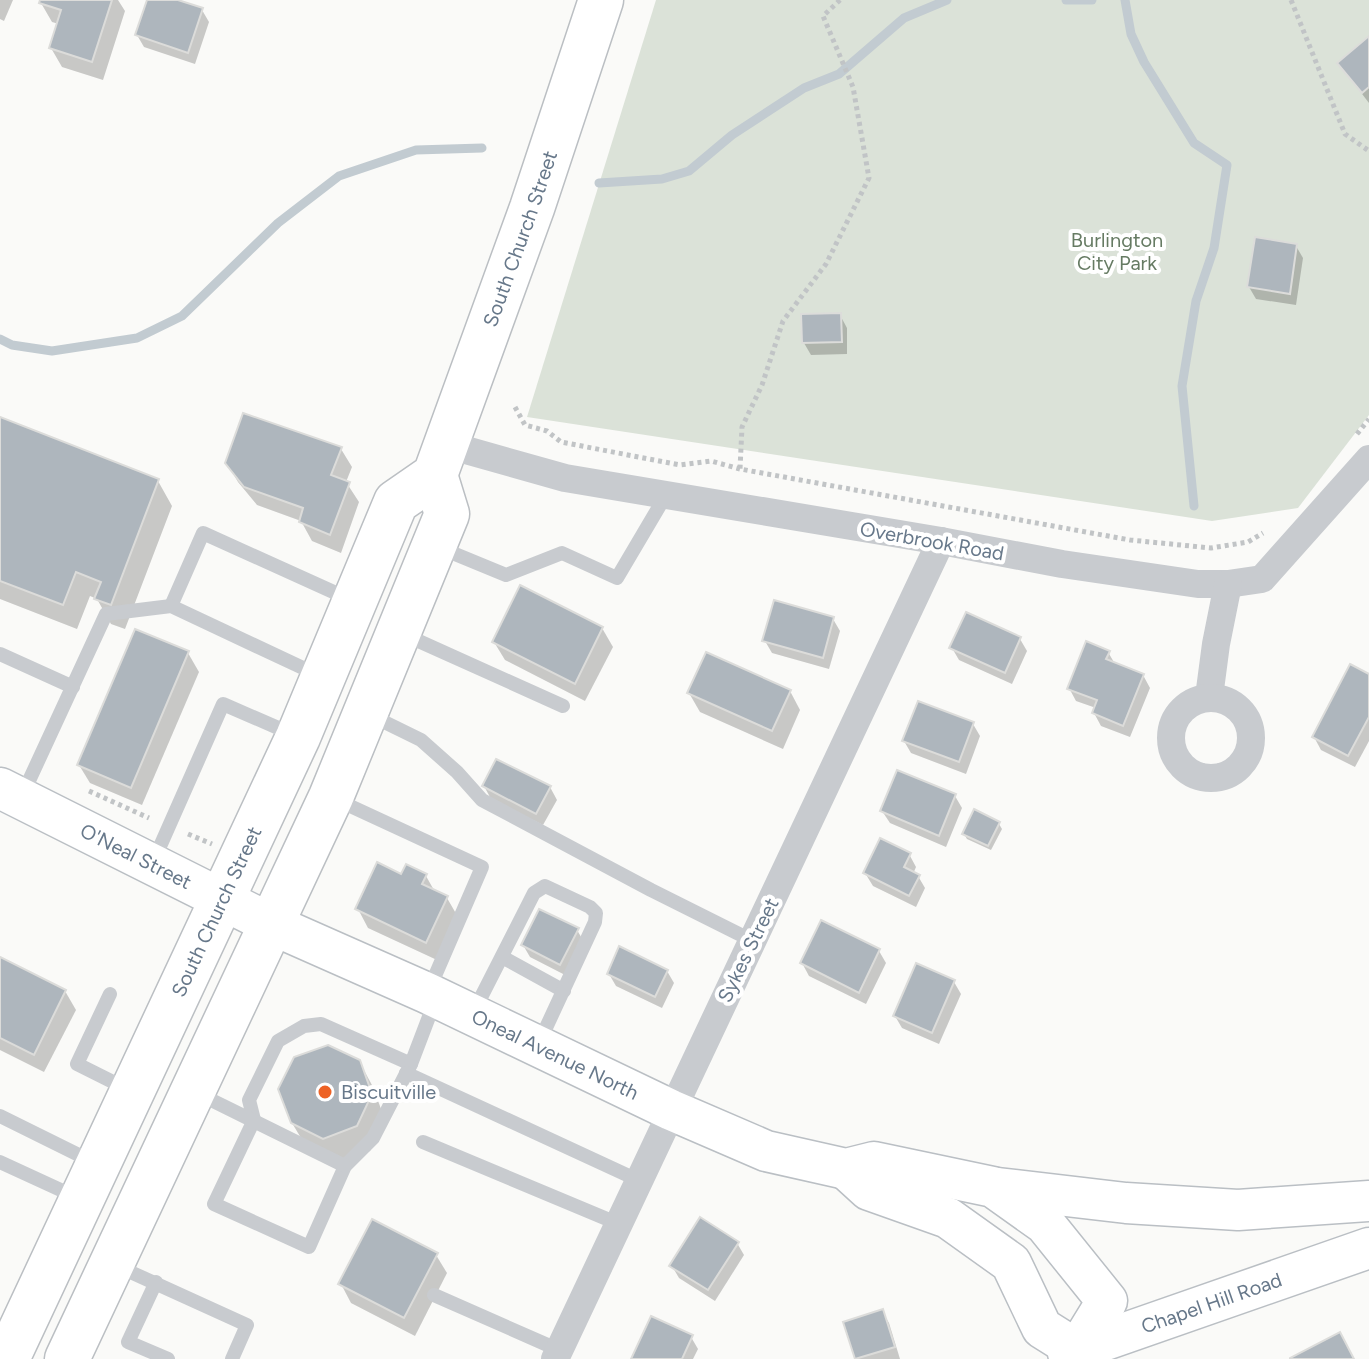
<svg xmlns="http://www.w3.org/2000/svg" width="1369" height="1359" viewBox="0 0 1369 1359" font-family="Figtree,sans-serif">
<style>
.green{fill:#dbe2d8}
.shadow{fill:#0003}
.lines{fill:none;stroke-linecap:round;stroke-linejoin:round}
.stream{stroke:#c2cbd1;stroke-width:9}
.building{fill:#aeb6bd;stroke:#dcdcda;stroke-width:2}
.secondary-casing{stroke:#babfc4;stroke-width:43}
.primary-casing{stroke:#bbbfc3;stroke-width:47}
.path{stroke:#c1c4c6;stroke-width:5;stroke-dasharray:4 4;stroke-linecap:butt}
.lane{stroke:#c8cbcf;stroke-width:14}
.street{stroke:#c8cbcf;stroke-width:28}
.secondary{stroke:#fff;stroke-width:40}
.primary{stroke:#fff;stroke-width:44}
.poi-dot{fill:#ed6225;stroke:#fff;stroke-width:3}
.labels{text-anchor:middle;stroke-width:8;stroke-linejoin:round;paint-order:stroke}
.street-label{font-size:20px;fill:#67788a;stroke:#fff}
.park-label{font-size:20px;fill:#667b63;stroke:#fff}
.poi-label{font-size:20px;fill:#67788a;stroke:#fff;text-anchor:start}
</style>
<rect width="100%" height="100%" fill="#fafaf8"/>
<!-- green -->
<path class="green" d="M656,0H1369V415L1298,508L1212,521L527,417Z"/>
<!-- shadow -->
<g class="shadow">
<path d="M0,0H13L4,21L0,19Z"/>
<path d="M42,0H118L125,11L103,80L62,67L51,48L59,24L52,22L41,3Z"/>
<path d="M149,0H172L202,10L209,22L195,64L144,47L137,35Z"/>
<path d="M1369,38V103L1339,64Z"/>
<path d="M1296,246L1303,258L1296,305L1256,299L1249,287Z"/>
<path d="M840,315L847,328V354L811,355L804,343Z"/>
<path d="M0,419L158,481L172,506L125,629L111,624L97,599L90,596L77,629L0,599Z"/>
<path d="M341,449L352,467L346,482L359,502L341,553L312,541L301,521L257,505L238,482L227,463Z"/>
<path d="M833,619L840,631L829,669L772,653L765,641Z"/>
<path d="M602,628L613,647L585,701L505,660L494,642Z"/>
<path d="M1020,639L1027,651L1012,684L959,660L952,648Z"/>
<path d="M1108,652L1115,664L1143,675L1150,688L1130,737L1101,726L1094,713L1096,708L1076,701L1069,688Z"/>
<path d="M188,653L199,672L142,805L90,783L79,765Z"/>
<path d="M1369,676V741L1355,767L1321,750L1314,737Z"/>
<path d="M790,691L800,710L783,749L700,712L689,693Z"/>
<path d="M973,724L980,736L966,774L911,753L904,741Z"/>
<path d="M484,786L550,787L557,800L543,825L491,799Z"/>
<path d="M955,796L962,808L946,847L890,823L882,811Z"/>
<path d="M999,824L1002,829L991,850L967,839L964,834Z"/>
<path d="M909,854L916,867L913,874L918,876L925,888L916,907L873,886L865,873Z"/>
<path d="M402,876H426L435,892L447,898L458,917L437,960L368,928L358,909Z"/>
<path d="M577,930L584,942L567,976L530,957L523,945Z"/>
<path d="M879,951L886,963L866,1004L809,976L802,963Z"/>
<path d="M0,959L65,991L76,1010L44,1072L0,1050Z"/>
<path d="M667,971L674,983L662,1008L616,986L609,974Z"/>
<path d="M954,982L961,994L939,1044L902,1028L895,1016Z"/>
<path d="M359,1061L373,1087L385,1120L370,1151L338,1163L307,1148L292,1123Z"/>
<path d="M737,1243L744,1255L715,1301L679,1278L672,1266Z"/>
<path d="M436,1255L447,1273L415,1336L351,1303L341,1284Z"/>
<path d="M882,1311L889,1323L900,1359H857L846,1323Z"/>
<path d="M691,1337L698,1349L693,1359H633Z"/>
</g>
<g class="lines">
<!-- stream -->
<g class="stream">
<path d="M1066,0H1092"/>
<path d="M1125,0L1131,34L1144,62L1194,143L1227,165L1214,248L1196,301L1182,386L1194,506"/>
<path d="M599,183L662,179L689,171L732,135L804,88L839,74L904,18L947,0"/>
<path d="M0,339L12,345L52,351L137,338L182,316L278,223L339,176L416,150L482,148"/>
</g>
</g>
<!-- building -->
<g class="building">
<path d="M40,0H112L92,62L49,48L61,10L39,3Z"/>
<path d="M147,0H178L203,8L188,53L135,35Z"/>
<path d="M1369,36V87L1362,93L1337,63Z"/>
<path d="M1255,237L1297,244L1290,294L1247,287Z"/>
<path d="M841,313L842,342L802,343L801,314Z"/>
<path d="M243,413L342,447L331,475L350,482L330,535L299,522L303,508L244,487L225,463Z"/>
<path d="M0,417L159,479L111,605L94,599L101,582L76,572L63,605L0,581Z"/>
<path d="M520,585L603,627L575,684L492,642Z"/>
<path d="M774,600L834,617L823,658L762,641Z"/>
<path d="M966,612L1021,637L1005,673L949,648Z"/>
<path d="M135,629L189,651L131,788L77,765Z"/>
<path d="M1086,641L1110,651L1106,659L1144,674L1123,726L1092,713L1097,700L1067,689Z"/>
<path d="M706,652L791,690L772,731L687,693Z"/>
<path d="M1350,664L1369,674V717L1348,756L1312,737Z"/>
<path d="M918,701L974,722L959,762L902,741Z"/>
<path d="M496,759L551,786L536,814L482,786Z"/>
<path d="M897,770L956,794L939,836L880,811Z"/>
<path d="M974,809L1000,822L988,846L962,834Z"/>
<path d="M880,838L911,853L904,867L920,875L909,896L863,873Z"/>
<path d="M377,862L401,874L406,864L427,874L422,884L448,896L426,943L355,909Z"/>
<path d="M539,909L579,928L560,965L521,945Z"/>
<path d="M821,920L880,949L859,993L800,963Z"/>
<path d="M619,946L668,970L655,997L607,974Z"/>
<path d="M0,957L66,990L34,1055L0,1038Z"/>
<path d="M916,963L955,980L932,1033L893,1016Z"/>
<path d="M328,1045L360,1060L372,1094L357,1126L323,1139L291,1123L278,1089L294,1057Z"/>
<path d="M700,1217L739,1242L708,1290L669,1266Z"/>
<path d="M372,1219L438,1253L404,1318L338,1284Z"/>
<path d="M883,1309L895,1347L855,1359L843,1322Z"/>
<path d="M651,1316L693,1335L682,1359H631Z"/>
<path d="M1340,1332L1354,1359H1290V1358Z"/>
</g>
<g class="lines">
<!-- secondary casing -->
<g class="secondary-casing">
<g id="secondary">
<path id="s1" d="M0,788L271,924L427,993L671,1110L766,1151L846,1169L874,1162L993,1187L1045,1224L1107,1301L1077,1350"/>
<path d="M846,1169L869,1190L948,1218L1011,1263L1042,1328L1077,1350"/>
<path d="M998,1188L1126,1203L1238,1210L1369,1201"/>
<path id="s2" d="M1068,1353L1369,1248"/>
</g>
</g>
<!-- primary casing -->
<g class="primary-casing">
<g id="primary">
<path id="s3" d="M7,1359L298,737L396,502L435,475L532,208L601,0"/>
<path d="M67,1359L331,797L447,514L435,475"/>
</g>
</g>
<!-- path -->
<g class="path">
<path d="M840,0L823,16L853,87L869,178L826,264L783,321L762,385L742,427L740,469L1130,540L1211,548L1248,542L1263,533"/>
<path d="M1291,0L1345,134L1369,151"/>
<path d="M515,407L525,425L547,431L561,442L680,465L711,461L740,469"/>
<path d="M1357,434L1369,419"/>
<path d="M89,791L149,818"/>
<path d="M188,834L212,844"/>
</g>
<!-- lane -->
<g class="lane">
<path d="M438,547L506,575L562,553L617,578L666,495"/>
<path d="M171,606L203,533L349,599"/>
<path d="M403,634L563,706"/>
<path d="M0,654L73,687"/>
<path d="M370,715L421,740L457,772L482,800L651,890L753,941"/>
<path d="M21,798L106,614L171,606L318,675"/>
<path d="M335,799L482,867L428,992"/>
<path d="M154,860L223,704L292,734"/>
<path d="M502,957L564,991"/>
<path d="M110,994L77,1064L129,1090"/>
<path d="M474,1011L534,893L545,886L590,907L596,913L595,922L538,1045"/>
<path d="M321,1024L411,1064L373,1138L345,1166L309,1247L214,1204L254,1120L249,1100L278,1041L304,1026Z"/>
<path d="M411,1064L435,1001"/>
<path d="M406,1073L640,1181"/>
<path d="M197,1093L345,1166"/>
<path d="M0,1116L95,1163"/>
<path d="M423,1142L619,1224"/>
<path d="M0,1162L76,1197"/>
<path d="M117,1266L247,1325L232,1359"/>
<path d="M156,1282L128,1342L168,1359"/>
<path d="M434,1295L559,1350"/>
</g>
<!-- street -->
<g class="street">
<path d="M448,445L565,478L941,541L1062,564L1198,584H1228L1262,579L1369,459"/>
<path d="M1209,697L1216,644L1228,584"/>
<circle cx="1211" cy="738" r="40"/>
<path d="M555,1359L941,541"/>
</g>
<!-- secondary -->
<use href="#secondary" class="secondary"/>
<!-- primary -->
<use href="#primary" class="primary"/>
</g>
<!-- markers -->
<circle class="poi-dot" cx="325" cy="1092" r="8"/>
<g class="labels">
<!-- street labels -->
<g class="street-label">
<text dy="7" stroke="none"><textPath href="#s3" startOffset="1240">South Church Street</textPath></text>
<text transform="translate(932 541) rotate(10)" y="7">Overbrook Road</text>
<text dy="7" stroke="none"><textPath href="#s1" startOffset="152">O'Neal Street</textPath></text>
<text dy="7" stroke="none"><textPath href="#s3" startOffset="494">South Church Street</textPath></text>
<text transform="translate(748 950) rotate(-64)" y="7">Sykes Street</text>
<text dy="7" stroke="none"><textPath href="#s1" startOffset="616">Oneal Avenue North</textPath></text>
<text dy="7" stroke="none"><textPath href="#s2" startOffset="152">Chapel Hill Road</textPath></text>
</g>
<!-- park labels -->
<g class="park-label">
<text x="1117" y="247">Burlington<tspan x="1117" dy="23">City Park</tspan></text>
</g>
<!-- poi labels -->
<g class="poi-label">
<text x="341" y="1099">Biscuitville</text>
</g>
</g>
</svg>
